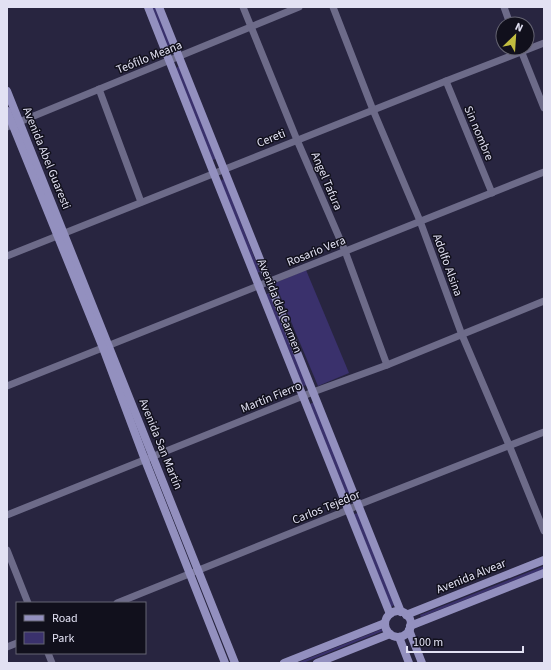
<svg xmlns="http://www.w3.org/2000/svg" width="551" height="670" viewBox="0 0 551 670" font-family="'Source Sans 3',sans-serif">
<style>
.green{fill:#3a316c}
.lines{fill:none;stroke-linecap:round;stroke-linejoin:round}
.minor{stroke:#6d6b89;stroke-width:7}
.secondary{stroke:#9390bf;stroke-width:8}
.labels{text-anchor:middle;stroke-width:3;stroke-linejoin:round;paint-order:stroke}
.street-label{font-size:12px;fill:#e2e1f3;stroke:#11101c}
</style>
<rect width="100%" height="100%" fill="#282540"/>
<!-- green -->
<g class="green">
<path d="M151,7H156L172,49L168,51Z"/>
<path d="M180,66L216,159L212,160L176,68Z"/>
<path d="M224,179L260,272L256,273L220,181Z"/>
<path d="M306,270L349,373L318,386L275,283Z"/>
<path d="M270,293L307,385L303,386L266,294Z"/>
<path d="M314,402L351,495L347,496L310,404Z"/>
<path d="M358,513L394,605L391,607L354,514Z"/>
<path d="M544,566V569L421,617L420,615Z"/>
<path d="M382,629L383,631L303,663H297Z"/>
</g>
<g class="lines">
<!-- minor -->
<g class="minor">
<path d="M243,7L297,140L345,251L387,365"/>
<path d="M333,7L373,110L420,221L462,335L509,445L544,531"/>
<path d="M504,7L510,24"/>
<path d="M520,48L544,108"/>
<path d="M446,81L492,193"/>
<path d="M99,89L141,202"/>
<path d="M7,127L299,7"/>
<path d="M7,256L446,81L544,43"/>
<path d="M7,386L544,172"/>
<path d="M7,515L313,392L387,365L544,301"/>
<path d="M7,550L28,603"/>
<path d="M117,603L348,510L358,505L544,432"/>
<path d="M7,647L17,643"/>
<path d="M48,653L52,663"/>
</g>
<!-- secondary -->
<g class="secondary">
<path d="M148,7L214,174L390,614"/>
<path d="M159,7L401,612"/>
<path d="M7,91L235,663"/>
<path d="M7,111L103,348L145,460L225,663"/>
<circle cx="398" cy="624" r="13"/>
<path d="M406,615L544,560"/>
<path d="M410,626L544,573"/>
<path d="M409,630L422,663"/>
<path d="M399,637L409,663"/>
<path d="M284,663L385,623"/>
<path d="M317,663L390,634"/>
</g>
</g>
<g class="labels">
<!-- street labels -->
<g class="street-label">
<text transform="translate(149 57) rotate(-22)" y="4">Teófilo Meana</text>
<text transform="translate(479 133) rotate(67)" y="4">Sin nombre</text>
<text transform="translate(271 138) rotate(-22)" y="4">Cereti</text>
<text transform="translate(47 158) rotate(68)" y="4">Avenida Abel Guaresti</text>
<text transform="translate(327 181) rotate(67)" y="4">Angel Tafura</text>
<text transform="translate(316 251) rotate(-22)" y="4">Rosario Vera</text>
<text transform="translate(448 265) rotate(70)" y="4">Adolfo Alsina</text>
<text transform="translate(280 306) rotate(68)" y="4">Avenida del Carmen</text>
<text transform="translate(271 397) rotate(-22)" y="4">Martín Fierro</text>
<text transform="translate(161 444) rotate(68)" y="4">Avenida San Martín</text>
<text transform="translate(326 507) rotate(-22)" y="4">Carlos Tejedor</text>
<text transform="translate(471 576) rotate(-22)" y="4">Avenida Alvear</text>
</g>
</g>
<!-- border -->
<rect width="551" height="670" fill="none" stroke="#e2e1f3" stroke-width="16"/>
<!-- legend -->
<rect x="16" y="602" width="130" height="52" fill="#11101c" stroke="#656472"/>
<rect x="24" y="615" width="20" height="6" fill="#9390bf" stroke="#656472"/>
<text x="52" y="622" font-size="12" fill="#e2e1f3">Road</text>
<rect x="24" y="632" width="20" height="12" fill="#3a316c" stroke="#656472"/>
<text x="52" y="642" font-size="12" fill="#e2e1f3">Park</text>
<!-- north arrow -->
<g transform="translate(515 36) rotate(25)"><circle r="19" fill="#11101c" stroke="#656472"/>
<path d="M0-3L7 15L0 10L-7 15Z" fill="#c2bd3f"/>
<text y="-6" font-size="11" font-weight="bold" text-anchor="middle" fill="#e2e1f3">N</text>
</g>
<!-- scale -->
<path d="M407 646v6h116v-6" fill="none" stroke="#e2e1f3" stroke-width="2"/>
<text x="413" y="646" font-size="12" fill="#e2e1f3" stroke="#11101c" stroke-width="3" paint-order="stroke">100 m</text>
</svg>
